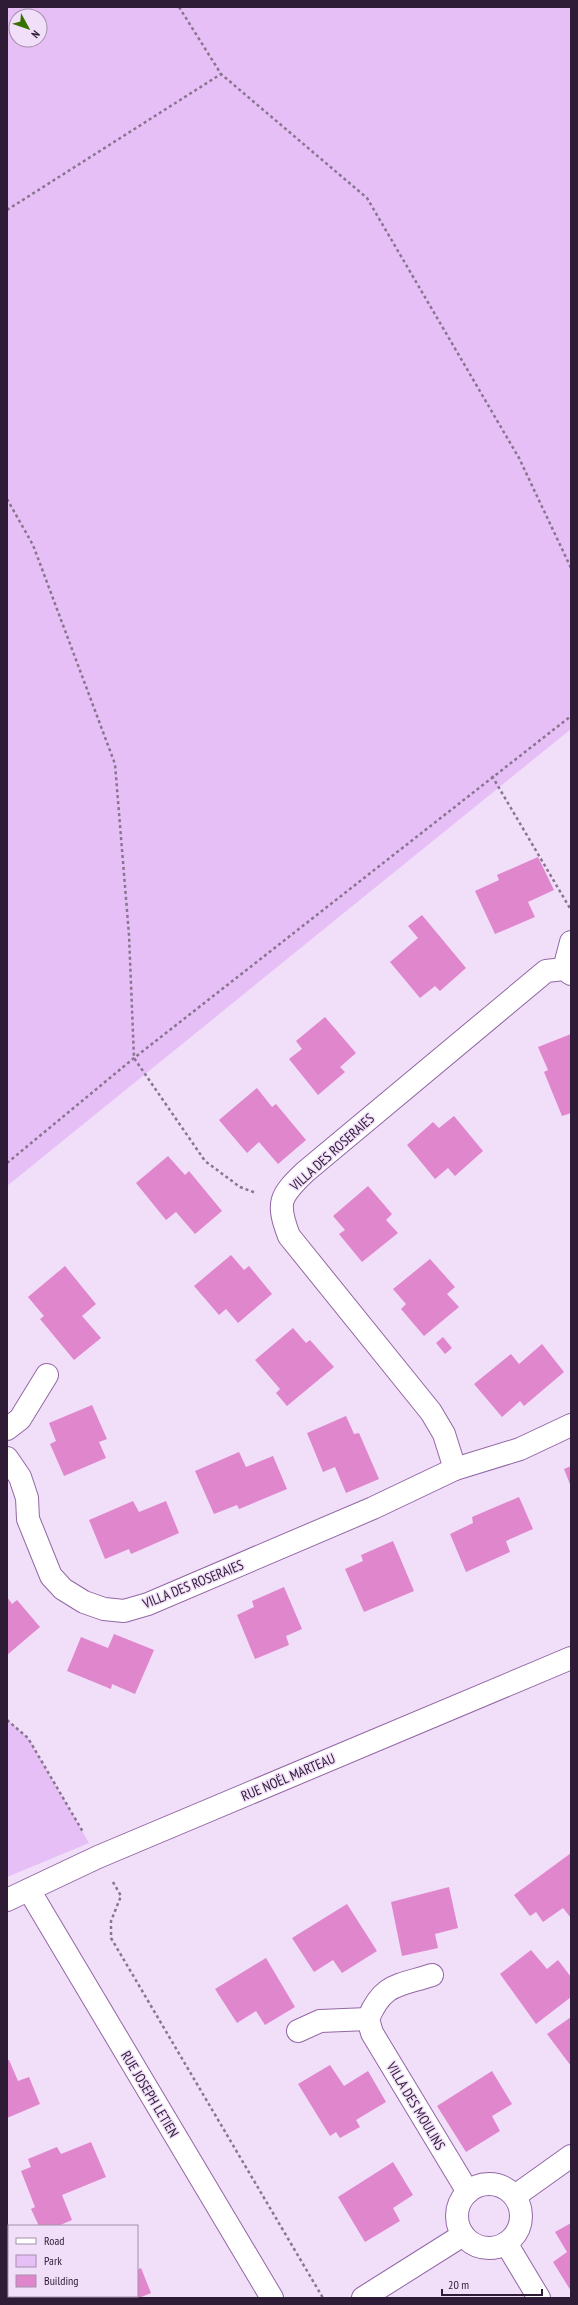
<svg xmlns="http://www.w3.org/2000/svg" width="578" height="2305" viewBox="0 0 578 2305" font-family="'PT Sans Narrow',sans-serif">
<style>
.green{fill:#e6bff7;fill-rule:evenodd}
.building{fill:#e086cc}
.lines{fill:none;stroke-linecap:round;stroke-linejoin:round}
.street-casing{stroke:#9367a5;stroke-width:24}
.secondary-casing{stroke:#9367a5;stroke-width:24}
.path{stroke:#88758f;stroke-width:2.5;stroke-dasharray:3 3;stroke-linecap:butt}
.street{stroke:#fff;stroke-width:22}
.secondary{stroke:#fff;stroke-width:22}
.labels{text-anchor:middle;stroke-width:3;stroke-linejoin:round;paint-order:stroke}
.street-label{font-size:14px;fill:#2e1b35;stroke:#f1def9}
</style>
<rect width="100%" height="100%" fill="#f1def9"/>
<!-- green -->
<g class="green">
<path d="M7,7H571V729L7,1186ZM16,16H40V40H16Z"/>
<path d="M7,1720L28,1738L89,1843L7,1877Z"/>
</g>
<!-- building -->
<g class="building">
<path d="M538,857L554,890L528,902L535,917L495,934L475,891L499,880L497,875Z"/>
<path d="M422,915L466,968L440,991L435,986L420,998L390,962L418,938L408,926Z"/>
<path d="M325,1017L356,1053L340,1067L345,1072L318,1095L289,1059L302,1049L296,1041Z"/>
<path d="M571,1034V1113L562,1116L544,1072L548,1070L538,1047Z"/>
<path d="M257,1088L272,1107L276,1104L306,1140L278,1164L259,1142L247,1153L219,1120Z"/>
<path d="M454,1116L483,1151L455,1176L448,1168L435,1179L407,1145L433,1122L439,1128Z"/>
<path d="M168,1156L185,1175L189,1171L222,1211L195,1234L176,1212L166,1220L136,1183Z"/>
<path d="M368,1186L392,1214L386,1220L398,1233L362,1262L339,1234L345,1230L333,1216Z"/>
<path d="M231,1255L244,1270L249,1266L272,1294L238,1323L226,1309L219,1315L194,1286Z"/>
<path d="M430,1259L455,1287L447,1294L459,1307L424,1336L401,1309L406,1304L393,1289Z"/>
<path d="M65,1266L96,1304L82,1316L101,1338L74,1360L40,1319L44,1316L28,1297Z"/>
<path d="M293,1328L306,1343L310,1340L334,1367L287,1406L276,1393L280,1389L255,1360Z"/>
<path d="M443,1337L452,1348L445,1354L436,1343Z"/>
<path d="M542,1344L564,1372L524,1406L520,1401L502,1417L474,1384L511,1354L519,1364Z"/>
<path d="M92,1405L107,1439L99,1442L106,1458L64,1476L50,1444L56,1441L49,1423Z"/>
<path d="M346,1416L354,1434L359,1433L379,1479L346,1493L335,1467L323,1472L307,1433Z"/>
<path d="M239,1452L246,1467L273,1456L287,1489L239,1509L237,1505L214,1514L195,1471Z"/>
<path d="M571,1466V1487L564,1469Z"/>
<path d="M519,1497L533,1529L506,1541L510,1552L466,1572L450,1534L473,1523L472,1517Z"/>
<path d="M133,1501L139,1512L166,1501L179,1533L131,1554L129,1549L105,1559L89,1520Z"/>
<path d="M393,1541L414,1591L364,1612L345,1569L363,1561L361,1555Z"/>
<path d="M284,1587L302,1629L286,1636L289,1645L255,1659L237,1615L254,1607L252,1601Z"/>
<path d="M7,1597L12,1604L17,1600L40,1627L7,1655Z"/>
<path d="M114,1634L154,1650L135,1694L112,1684L111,1689L67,1671L81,1637L108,1648Z"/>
<path d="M571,1853V1918L563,1908L543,1922L536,1912L530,1916L514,1895Z"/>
<path d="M449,1887L458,1928L435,1934L438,1948L402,1956L391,1902Z"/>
<path d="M347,1904L377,1951L342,1973L333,1960L314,1972L292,1938Z"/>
<path d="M531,1950L547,1969L558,1960L571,1977V1997L536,2024L500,1974Z"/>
<path d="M266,1958L295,2007L265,2025L256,2011L237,2023L215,1989Z"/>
<path d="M571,2017V2066L547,2034Z"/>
<path d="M7,2060H9L18,2081L29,2077L40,2104L7,2118Z"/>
<path d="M330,2065L344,2086L368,2071L386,2102L356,2120L360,2127L340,2138L336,2132L330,2136L298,2084Z"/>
<path d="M492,2071L512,2104L492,2116L500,2131L466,2152L437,2106Z"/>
<path d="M91,2142L106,2177L62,2195L72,2220L58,2226H39L31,2209L35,2207L21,2171L31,2167L28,2159L57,2147L61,2154Z"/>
<path d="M393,2162L413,2195L393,2208L400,2221L365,2242L338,2197Z"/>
<path d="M571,2223V2291L553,2262L567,2252L555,2232Z"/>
<path d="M141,2268L151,2293L139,2298H69L68,2296H137V2270Z"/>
</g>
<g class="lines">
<!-- street casing -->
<g class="street-casing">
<g id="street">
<path d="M564,969L571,942"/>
<path d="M7,1429L20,1419L47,1375"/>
<path d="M7,1458L20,1477L27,1498L28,1519L51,1576L63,1589L84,1602L104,1609L124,1611L148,1604L373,1508L455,1469L520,1449L571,1425"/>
<path d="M455,1469L444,1434L431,1412L289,1236C276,1202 280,1196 305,1172L546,971L564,969L571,974"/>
<path d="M432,1975C398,1986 383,1983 368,2019L372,2033L468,2192"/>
<path d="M298,2031L320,2021L368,2019"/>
<circle cx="489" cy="2216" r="32"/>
<path d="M515,2196L571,2156"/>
<path d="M7,2242L9,2246"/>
<path d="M506,2243L539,2298"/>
<path d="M31,2296L32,2298"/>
<path d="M363,2298L463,2235"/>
</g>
</g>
<!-- secondary casing -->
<g class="secondary-casing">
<g id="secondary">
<path d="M29,1890L272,2298"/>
<path d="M7,1900L98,1857L571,1658"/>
</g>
</g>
<!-- path -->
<g class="path">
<path d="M179,7L221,74L367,198L519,458L571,568"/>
<path d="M7,210L221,74"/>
<path d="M7,499L33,545L115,764L129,935L134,1058L205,1161L240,1187L256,1193"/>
<path d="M492,776L571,910"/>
<path d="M7,1163L134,1058L571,716"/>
<path d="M7,1720L28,1738L83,1832"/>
<path d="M113,1882L121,1896L111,1921V1938L323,2298"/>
</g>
<!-- street -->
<use href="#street" class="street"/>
<!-- secondary -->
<use href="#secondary" class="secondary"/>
</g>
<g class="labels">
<!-- street labels -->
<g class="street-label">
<text transform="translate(332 1152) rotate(-42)" y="5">VILLA DES ROSERAIES</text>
<text transform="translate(193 1584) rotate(-22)" y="5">VILLA DES ROSERAIES</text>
<text transform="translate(288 1777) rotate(-23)" y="5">RUE NOËL MARTEAU</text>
<text transform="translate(150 2094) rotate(59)" y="5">RUE JOSEPH LETIEN</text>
<text transform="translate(416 2106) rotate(59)" y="5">VILLA DES MOULINS</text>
</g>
</g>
<!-- border -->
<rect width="578" height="2305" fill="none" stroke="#2e1b35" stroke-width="16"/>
<!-- legend -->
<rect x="8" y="2225" width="130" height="72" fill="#f1def9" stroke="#a390ab"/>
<rect x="16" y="2238" width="20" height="6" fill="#ffffff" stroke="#a390ab"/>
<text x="44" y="2245" font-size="12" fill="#2e1b35">Road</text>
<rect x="16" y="2255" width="20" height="12" fill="#e6bff7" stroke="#a390ab"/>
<text x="44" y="2265" font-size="12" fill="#2e1b35">Park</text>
<rect x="16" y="2275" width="20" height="12" fill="#e086cc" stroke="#a390ab"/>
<text x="44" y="2285" font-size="12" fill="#2e1b35">Building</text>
<!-- north arrow -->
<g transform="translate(28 28) rotate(130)"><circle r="19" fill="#f1def9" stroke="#a390ab"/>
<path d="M0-3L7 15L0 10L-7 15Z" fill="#357000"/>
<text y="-6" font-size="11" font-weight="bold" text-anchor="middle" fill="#2e1b35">N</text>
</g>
<!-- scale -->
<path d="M442 2289v6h100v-6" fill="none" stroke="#2e1b35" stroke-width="2"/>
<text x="448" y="2289" font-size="12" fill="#2e1b35" stroke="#f1def9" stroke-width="3" paint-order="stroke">20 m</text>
</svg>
